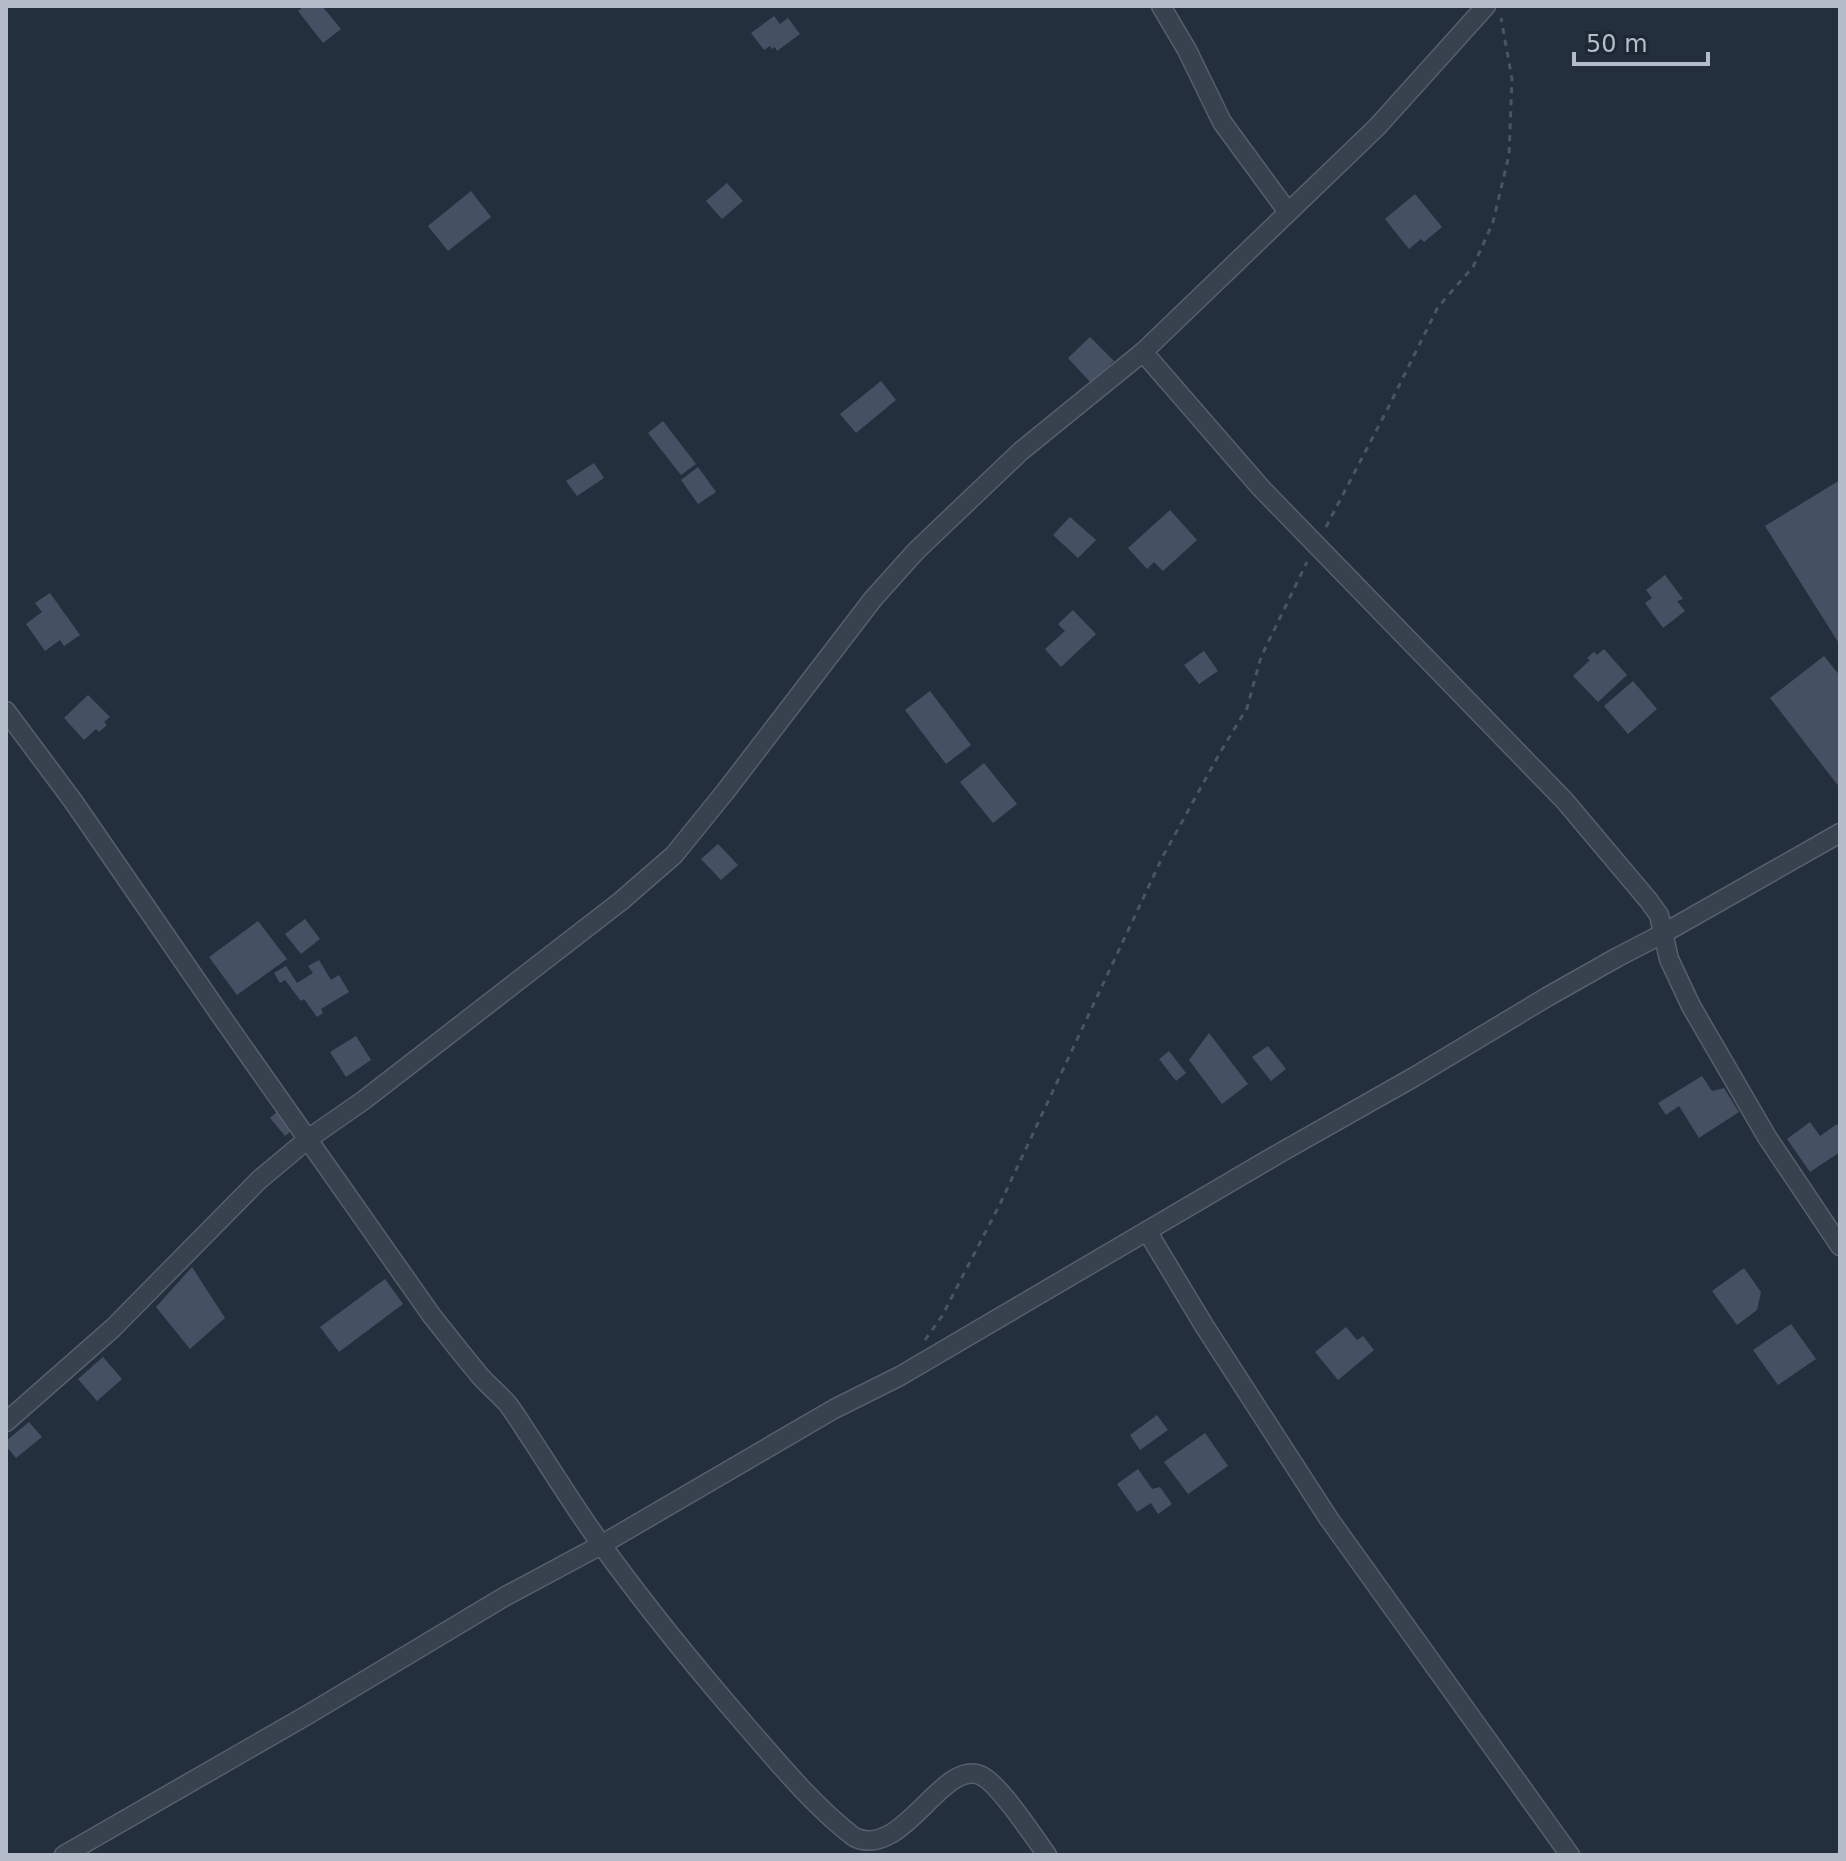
<svg xmlns="http://www.w3.org/2000/svg" width="1846" height="1861" viewBox="0 0 1846 1861" font-family="'DejaVu Sans',sans-serif">
<style>
.building{fill:#455162}
.lines{fill:none;stroke-linecap:round;stroke-linejoin:round}
.street-casing{stroke:#565f6c;stroke-width:21}
.path{stroke:#44595c;stroke-width:3;stroke-dasharray:6 6;stroke-linecap:butt}
.street{stroke:#38414e;stroke-width:18}
</style>
<rect width="100%" height="100%" fill="#242f3e"/>
<!-- building -->
<g class="building">
<path d="M304,6H322L341,29L323,43L298,11Z"/>
<path d="M774,16L780,24L788,18L800,34L777,51L775,47L772,49L770,46L764,50L751,33Z"/>
<path d="M727,183L743,201L722,219L706,201Z"/>
<path d="M471,191L491,217L448,251L428,226Z"/>
<path d="M1415,194L1442,227L1424,242L1421,239L1409,249L1385,219Z"/>
<path d="M1090,337L1114,361L1091,383L1068,358Z"/>
<path d="M881,381L896,400L856,433L840,414Z"/>
<path d="M663,421L696,464L681,475L648,433Z"/>
<path d="M594,463L604,478L577,496L566,481Z"/>
<path d="M698,467L716,492L698,504L681,480Z"/>
<path d="M1840,480V645L1765,526Z"/>
<path d="M1170,510L1197,540L1163,571L1154,562L1147,569L1128,548Z"/>
<path d="M1070,517L1096,540L1078,558L1053,535Z"/>
<path d="M1665,575L1683,599L1677,601L1685,611L1663,628L1645,603L1652,598L1646,590Z"/>
<path d="M50,593L80,635L64,646L60,640L45,651L26,624L42,612L35,603Z"/>
<path d="M1073,610L1096,634L1061,667L1045,649L1065,631L1058,624Z"/>
<path d="M1604,649L1627,675L1598,702L1573,676L1590,660L1587,658L1594,652L1597,655Z"/>
<path d="M1204,651L1218,671L1199,684L1184,665Z"/>
<path d="M1824,656L1840,676V788L1770,698Z"/>
<path d="M1633,681L1657,709L1628,734L1604,706Z"/>
<path d="M930,691L971,745L946,764L905,710Z"/>
<path d="M88,695L110,717L104,722L107,725L99,732L96,729L84,740L64,718Z"/>
<path d="M984,763L1017,804L993,823L960,782Z"/>
<path d="M718,844L738,865L721,880L701,859Z"/>
<path d="M305,919L320,939L301,954L285,934Z"/>
<path d="M258,921L287,959L237,995L209,957Z"/>
<path d="M319,960L331,980L339,975L349,992L321,1009L323,1013L317,1017L304,999L301,1001L285,980L280,983L274,973L286,966L297,983L313,973L308,966Z"/>
<path d="M1209,1033L1248,1084L1222,1104L1189,1060Z"/>
<path d="M356,1036L371,1060L346,1077L330,1052Z"/>
<path d="M1268,1046L1286,1069L1271,1081L1252,1057Z"/>
<path d="M1169,1051L1186,1073L1176,1081L1159,1059Z"/>
<path d="M1702,1076L1712,1091L1724,1088L1739,1112L1699,1138L1679,1106L1666,1115L1658,1103Z"/>
<path d="M279,1110L295,1128L285,1136L270,1118Z"/>
<path d="M1810,1122L1820,1136L1837,1124L1840,1129V1152L1810,1172L1787,1139Z"/>
<path d="M192,1267L225,1318L190,1349L156,1307Z"/>
<path d="M1744,1268L1761,1292L1757,1310L1737,1325L1712,1291Z"/>
<path d="M385,1279L403,1304L339,1352L320,1327Z"/>
<path d="M1791,1324L1816,1359L1778,1385L1753,1350Z"/>
<path d="M1346,1327L1357,1340L1363,1336L1374,1350L1338,1380L1315,1352Z"/>
<path d="M103,1357L122,1379L97,1401L78,1379Z"/>
<path d="M1157,1415L1168,1430L1140,1450L1130,1435Z"/>
<path d="M29,1422L42,1437L16,1458L6,1446V1441Z"/>
<path d="M1205,1433L1228,1466L1188,1494L1164,1462Z"/>
<path d="M1138,1469L1152,1489L1160,1487L1172,1504L1158,1514L1151,1503L1137,1512L1117,1484Z"/>
</g>
<g class="lines">
<!-- street casing -->
<g class="street-casing">
<g id="street">
<path d="M1161,6L1187,50L1222,122L1288,212"/>
<path d="M1143,352L1261,488L1564,800L1649,901L1659,915L1669,959L1691,1006L1767,1137L1840,1246"/>
<path d="M6,711L73,801L219,1013L432,1316C448,1336 464,1357 481,1377C489,1386 499,1394 507,1403C517,1416 525,1430 534,1443C556,1477 577,1511 601,1544C647,1608 697,1669 748,1728C781,1766 814,1806 854,1837C903,1861 943,1756 982,1776C1000,1785 1034,1837 1047,1855"/>
<path d="M1147,1231L1205,1327L1329,1519L1570,1855"/>
<path d="M6,1422L113,1328L259,1180L308,1139L364,1100L621,901L674,855L725,792L873,599L916,551L1021,451L1143,352L1377,127L1486,6"/>
<path d="M64,1855L309,1714L504,1597L601,1545L834,1409L900,1376L1278,1154L1414,1077L1547,997L1616,958L1664,933L1840,833"/>
</g>
</g>
<!-- path -->
<g class="path">
<path d="M1326,527L1387,410L1438,307L1473,267L1493,222L1509,155L1512,79L1501,18"/>
<path d="M925,1340L942,1316L1000,1204L1162,858L1221,751L1247,708L1261,657L1307,562"/>
</g>
<!-- street -->
<use href="#street" class="street"/>
</g>
<!-- border -->
<rect width="1846" height="1861" fill="none" stroke="#b4bcc9" stroke-width="16"/>
<!-- scale -->
<path d="M1574 52v12h134v-12" fill="none" stroke="#b4bcc9" stroke-width="4"/>
<text x="1586" y="52" font-size="24" fill="#b4bcc9" stroke="#1d2633" stroke-width="6" paint-order="stroke">50 m</text>
</svg>
